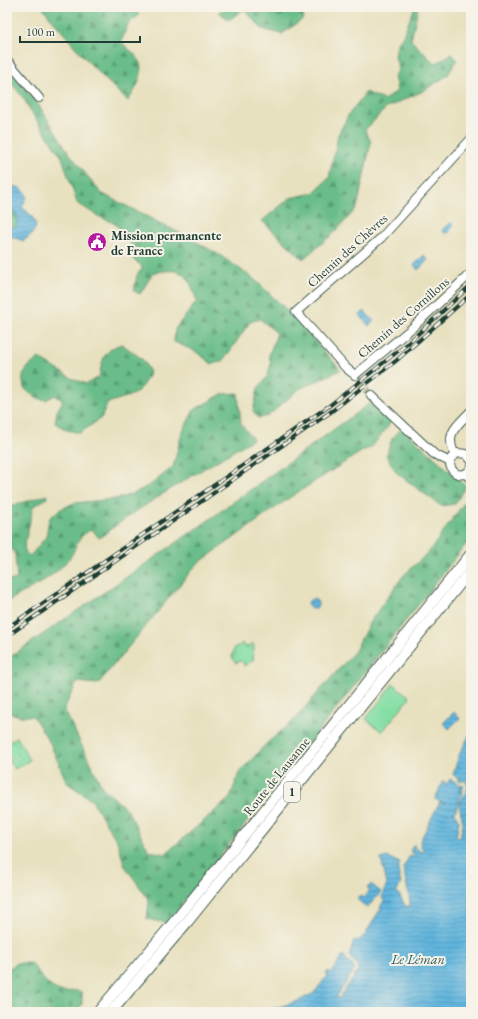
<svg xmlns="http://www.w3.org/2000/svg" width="478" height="1019" viewBox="0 0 478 1019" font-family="'EB Garamond',serif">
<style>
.grass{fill:url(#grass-dots);stroke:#518e6c}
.forest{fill:url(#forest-firs);stroke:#447d5f}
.park{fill:url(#park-tufts);stroke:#518e6c}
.pitch{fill:#83dea4;stroke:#518e6c}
.water{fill:url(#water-rules);stroke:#407a89}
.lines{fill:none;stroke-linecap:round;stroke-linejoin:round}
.minor-tunnel{stroke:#c0c0a4;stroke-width:8;stroke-dasharray:8 4;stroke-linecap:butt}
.minor-casing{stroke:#3d5649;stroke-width:10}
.major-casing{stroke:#3d5649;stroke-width:12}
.minor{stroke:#fff;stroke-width:8}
.major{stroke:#fff;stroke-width:10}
.rail-casing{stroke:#1f3d34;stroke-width:4}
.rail{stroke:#f7f3e8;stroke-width:2.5;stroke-dasharray:8;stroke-linecap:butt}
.labels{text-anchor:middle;stroke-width:4;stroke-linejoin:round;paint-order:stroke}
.shield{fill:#f7f3e8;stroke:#60746a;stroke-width:1}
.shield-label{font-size:12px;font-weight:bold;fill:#1f3d34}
.poi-label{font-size:13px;font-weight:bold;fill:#1f3d34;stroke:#f7f3e8;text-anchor:start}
.street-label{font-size:13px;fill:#1f3d34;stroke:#f7f3e8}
.water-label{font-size:14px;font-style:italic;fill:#305b5e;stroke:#f7f3e8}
</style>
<defs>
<pattern id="grass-dots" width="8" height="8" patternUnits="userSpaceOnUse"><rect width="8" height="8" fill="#83dea4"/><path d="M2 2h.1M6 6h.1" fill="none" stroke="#71bf8e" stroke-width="1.8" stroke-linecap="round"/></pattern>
<pattern id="forest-firs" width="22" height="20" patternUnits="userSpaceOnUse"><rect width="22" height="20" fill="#6abd8a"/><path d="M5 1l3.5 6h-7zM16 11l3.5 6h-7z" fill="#579b72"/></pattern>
<pattern id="park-tufts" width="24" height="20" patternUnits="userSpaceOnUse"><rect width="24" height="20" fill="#83dea4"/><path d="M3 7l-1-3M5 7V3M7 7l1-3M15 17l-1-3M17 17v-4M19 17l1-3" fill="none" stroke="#71bf8e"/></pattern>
<pattern id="water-rules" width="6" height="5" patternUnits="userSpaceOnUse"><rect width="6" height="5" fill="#62b6de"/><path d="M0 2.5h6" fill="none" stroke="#5095b5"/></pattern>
</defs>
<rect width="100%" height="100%" fill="#f7f3e8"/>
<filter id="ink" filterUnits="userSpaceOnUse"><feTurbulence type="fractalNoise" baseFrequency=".025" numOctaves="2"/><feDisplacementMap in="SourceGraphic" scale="8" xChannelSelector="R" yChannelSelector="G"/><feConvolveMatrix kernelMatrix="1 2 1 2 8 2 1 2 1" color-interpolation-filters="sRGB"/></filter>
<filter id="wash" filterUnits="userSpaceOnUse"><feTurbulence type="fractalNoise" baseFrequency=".012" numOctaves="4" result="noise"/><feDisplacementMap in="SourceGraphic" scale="16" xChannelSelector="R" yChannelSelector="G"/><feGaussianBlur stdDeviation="0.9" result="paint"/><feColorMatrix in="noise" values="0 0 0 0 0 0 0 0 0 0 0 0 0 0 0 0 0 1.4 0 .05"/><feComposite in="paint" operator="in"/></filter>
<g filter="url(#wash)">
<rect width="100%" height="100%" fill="#e8e1c0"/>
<!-- grass -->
<path class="grass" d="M17,737L30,760L15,769L9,762L11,759L7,754V743Z"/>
<!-- forest -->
<g class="forest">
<path d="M42,7H132L139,15L128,24L121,42C126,47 133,52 137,57C147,72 136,89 128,101C96,72 69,41 42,7Z"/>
<path d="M225,7H305L303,19L282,34L262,29L244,9L229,20L219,12Z"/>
<path d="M415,7H418L411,40L435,64L451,54L457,59L448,75L423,91L386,108L365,130L371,142L357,208L334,233L303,259L262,221L290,198L313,193L329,178L338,135L349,114L366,92L384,100L397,91L394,76L399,70L395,57L397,43L401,40Z"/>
<path d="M7,67L38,104L69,153L101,193L195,241L221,256L254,279L294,317L341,370L299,389L268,416L258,418L253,411L258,388L267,377L271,364L269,355L277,333L260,319L250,322L223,361L212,364L195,351L174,342L175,329L197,301C188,274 184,266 153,273L140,294L134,291L137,275L142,269L141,265L135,261L129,237L114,223L98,216L77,203L62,157L33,115L24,99L7,77Z"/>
<path d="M7,209C16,210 20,218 16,227L7,228Z"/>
<path d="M122,344L142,359L150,372C136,399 135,393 108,403L101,418L80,433L67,430L55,423L57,411L63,401L55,395L46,400L36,398L24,388C20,371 27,368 39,358L71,378L86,384L99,377C102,360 104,349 122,344Z"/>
<path d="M238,393L241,424L253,439C201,471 147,501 99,538L92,529C73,539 79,547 68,560C52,579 28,589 7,602V581L17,579L15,554L7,541V507L47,495V498L33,507L24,548L26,553L30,556L46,537L49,519L59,510L74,503L116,499L133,494L153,483L173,467L182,433L194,410L222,394Z"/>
<path d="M373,401L393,420L371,448L364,450L292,496L196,565L98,684L77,682L64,709L102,787L128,811L149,851L165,854L230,798L239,773L267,743L291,723L355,651L369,623L403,576L429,552L469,496L471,497V538L167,923L147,919L149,900L125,866L117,841L91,799L67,783L50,743L33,716H20L7,712V659L199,527Z"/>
<path d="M402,428L466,486L455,504L441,506L397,473L386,455L392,439Z"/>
<path d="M17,963H31C40,975 50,992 67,992C73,991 76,990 82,992V1004L77,1012H19L7,1004V970Z"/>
</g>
<!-- park -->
<path class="park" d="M242,643L245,647L250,646L252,643L254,646L253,660L244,666L243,662L240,661L236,663L232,657L235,647L239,646Z"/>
<!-- pitch -->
<path class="pitch" d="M393,684L410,697L382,732L366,719Z"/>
<!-- water -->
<g class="water">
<path d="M11,186C20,187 24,188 27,197L22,207C37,220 43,228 23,241L7,235V228L16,227C20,218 16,210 7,209V188Z"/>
<path d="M450,222L454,226L446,234L442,230Z"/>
<path d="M424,255L428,260L418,270L414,265Z"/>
<path d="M364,311L374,321L369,326L360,315Z"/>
<circle cx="313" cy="604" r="5"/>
<path d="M454,712L460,718L449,729L443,723Z"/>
<path d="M471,732V1012H263L298,1001L314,993L327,976L326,973L329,971L331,973L343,955L355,969L337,996V998H341V995L358,971L357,965L349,956L354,940L358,941L365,935L379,911H382L380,908L384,900L381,897L387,884L381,859L387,857L400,863L398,870L401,884L396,893H398L406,907L410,905V901L403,868L410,855L415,858L417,857L410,851L414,844V847L422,852L425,850L421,847L420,841L437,807L440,802L445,804L435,799L443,781L447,784L450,779L461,785L459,793L462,784L464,785L455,813L459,821L456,837H460L463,823L459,804L468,787L466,781H458L460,779L453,775L459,755Z"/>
<path d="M371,884L381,892L367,908L357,899L360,896L363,898L370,890L367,888Z"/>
</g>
</g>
<g filter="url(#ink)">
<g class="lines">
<!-- minor-tunnel -->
<path class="minor-tunnel" d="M358,380L371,395"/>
<!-- minor casing -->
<g class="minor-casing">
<g id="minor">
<path d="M7,60L39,98"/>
<path d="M355,375L346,368L296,312L381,238L471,139"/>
<path d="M355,375L412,328L471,273"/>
<path d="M371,395L434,454L450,462"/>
<path d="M455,455C444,433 457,426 471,411"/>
<path d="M471,460L466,454L458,453L452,457L450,465C453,476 465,478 471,468"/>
<path d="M466,474L471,480"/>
</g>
</g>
<!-- major casing -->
<g class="major-casing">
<g id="major">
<path d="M98,1012L179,916L471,554"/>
<path d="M111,1012L188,921L471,570"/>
</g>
</g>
<!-- minor -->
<use href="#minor" class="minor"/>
<!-- major -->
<use href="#major" class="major"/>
<!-- rail casing -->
<g class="rail-casing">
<g id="rail">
<path d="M7,628L329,406L407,344L471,285"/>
<path d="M7,636L332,411L397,360L471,294"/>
</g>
</g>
<!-- rail -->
<use href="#rail" class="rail"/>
</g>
</g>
<!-- icons -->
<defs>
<g id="civic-disc" transform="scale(1)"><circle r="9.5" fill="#b5179e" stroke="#f7f3e8"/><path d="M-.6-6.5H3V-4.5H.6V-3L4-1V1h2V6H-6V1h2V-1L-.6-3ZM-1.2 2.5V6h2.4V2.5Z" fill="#fff"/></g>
</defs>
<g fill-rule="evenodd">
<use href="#civic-disc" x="97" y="242"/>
</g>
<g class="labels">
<!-- shield labels -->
<rect class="shield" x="284" y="782" width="16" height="20" rx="3"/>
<g class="shield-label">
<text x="292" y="796">1</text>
</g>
<!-- poi labels -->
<g class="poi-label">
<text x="111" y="240">Mission permanente<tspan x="111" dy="15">de France</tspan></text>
</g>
<!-- street labels -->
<g class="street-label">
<text transform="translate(347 250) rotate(-42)" y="5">Chemin des Chèvres</text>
<text transform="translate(403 317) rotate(-41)" y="5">Chemin des Cornillons</text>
<text transform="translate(276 776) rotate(-51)" y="5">Route de Lausanne</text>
</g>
<!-- water labels -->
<g class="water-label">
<text x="418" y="964">Le Léman</text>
</g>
</g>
<!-- margin -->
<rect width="478" height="1019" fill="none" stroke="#f7f3e8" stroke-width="24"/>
<!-- scale -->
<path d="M20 36v6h120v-6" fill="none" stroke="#1f3d34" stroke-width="2"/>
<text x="26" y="36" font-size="12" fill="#1f3d34" stroke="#f7f3e8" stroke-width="3" paint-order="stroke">100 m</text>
</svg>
